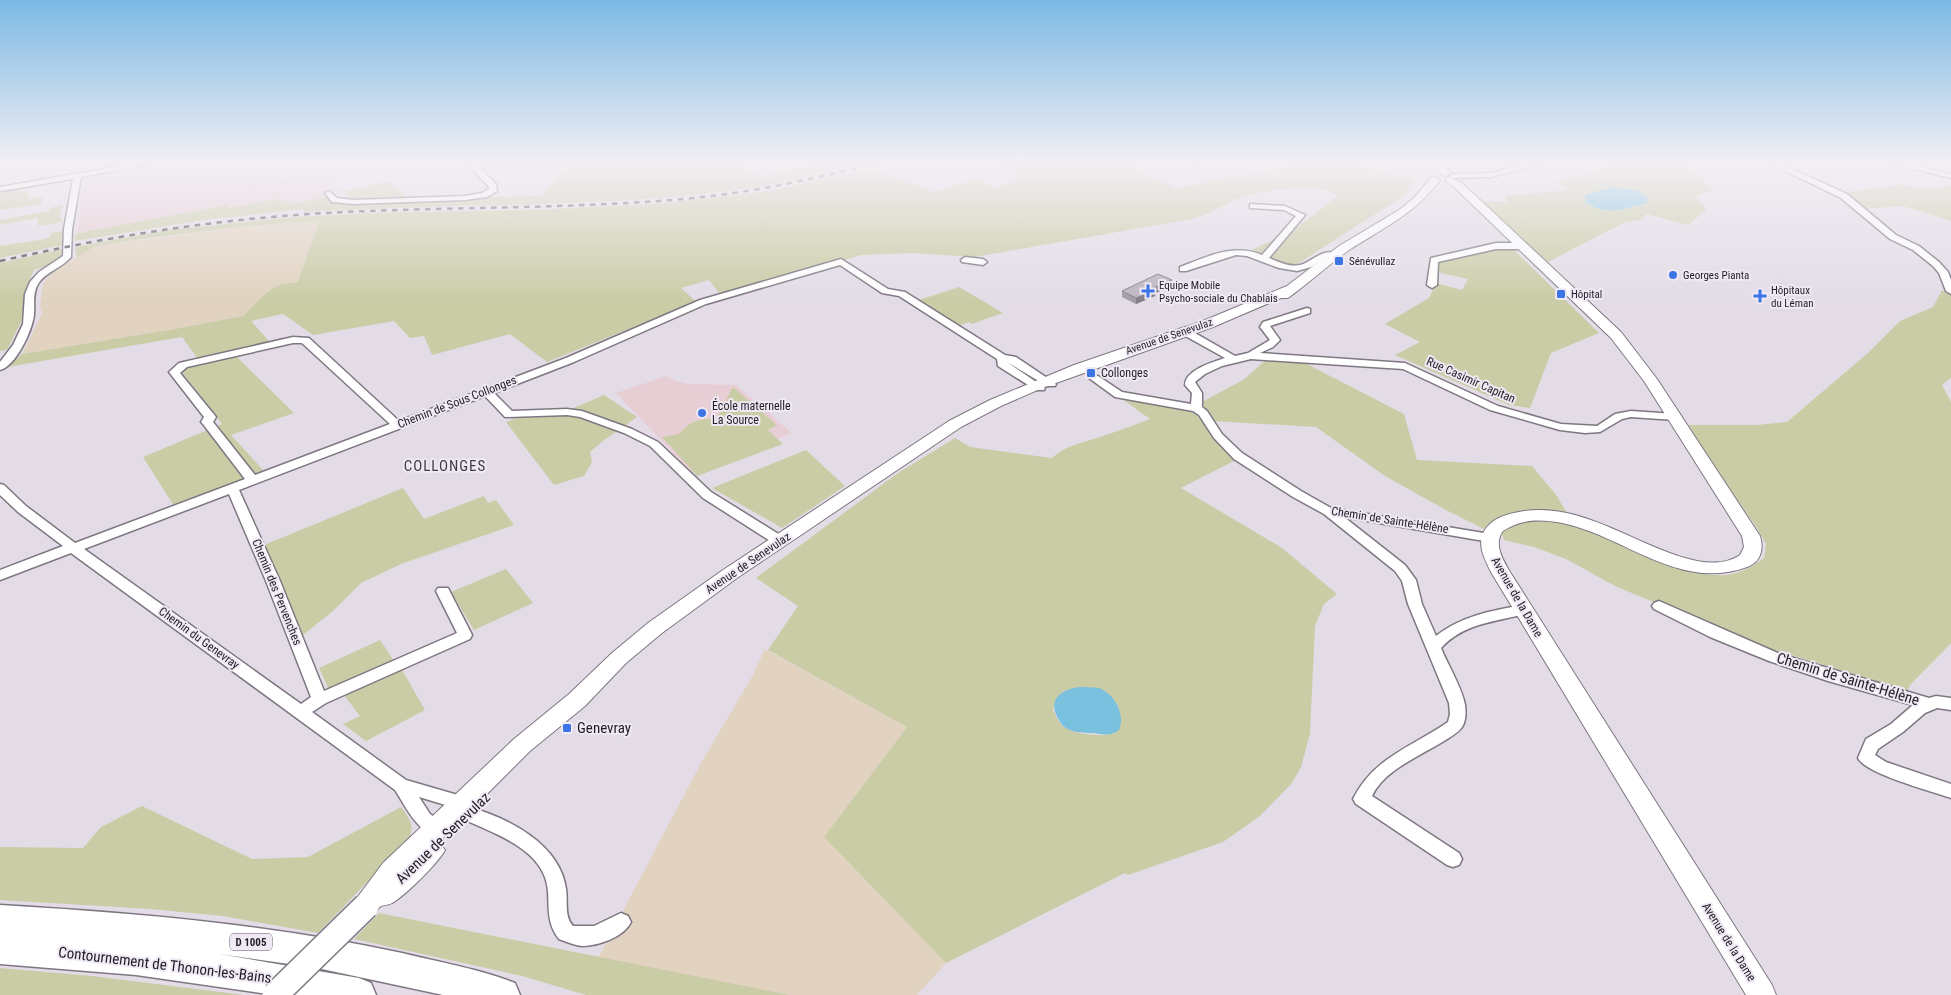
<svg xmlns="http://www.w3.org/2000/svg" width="1951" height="995" viewBox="0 0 1951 995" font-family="'Roboto Condensed',sans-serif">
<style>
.industrial{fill:#e1d3c0}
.education{fill:#e7ced4}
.green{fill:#cacca6;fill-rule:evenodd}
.water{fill:#7ac0df}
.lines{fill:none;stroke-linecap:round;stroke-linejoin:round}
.minor-casing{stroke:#7e7781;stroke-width:3}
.secondary-casing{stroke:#7e7781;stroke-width:2}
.trunk-casing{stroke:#7e7781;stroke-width:3}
.minor{fill:#fff;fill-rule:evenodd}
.secondary{fill:#fff;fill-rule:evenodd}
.trunk{fill:#fff;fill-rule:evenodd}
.rail{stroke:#534f55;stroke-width:2.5;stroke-dasharray:5.5 5.5;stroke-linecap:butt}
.secondary-bridge-casing{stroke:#7e7781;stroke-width:28;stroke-linecap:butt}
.secondary-bridge{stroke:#fff;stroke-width:25}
.wall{fill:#a39da7}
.shaded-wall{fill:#858088}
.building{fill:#beb7c2;stroke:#858088}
.poi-dot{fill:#3b74e4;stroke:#f0e9f5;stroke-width:2}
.labels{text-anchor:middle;stroke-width:4;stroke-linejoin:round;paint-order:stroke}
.far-poi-label{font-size:11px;fill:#211e23;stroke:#f0e9f5;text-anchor:start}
.far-street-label{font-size:11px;fill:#211e23;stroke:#f0e9f5}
.shield{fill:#f0e9f5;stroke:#5f5b62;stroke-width:1}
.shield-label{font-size:11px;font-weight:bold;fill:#211e23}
.poi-label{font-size:12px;fill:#211e23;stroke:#f0e9f5;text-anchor:start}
.street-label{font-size:12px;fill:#211e23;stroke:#f0e9f5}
.quarter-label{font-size:15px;letter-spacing:1px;fill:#413b44;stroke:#f0e9f5}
.near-street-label{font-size:15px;fill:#211e23;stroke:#f0e9f5}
.near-poi-label{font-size:15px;fill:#211e23;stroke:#f0e9f5;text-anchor:start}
</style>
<rect width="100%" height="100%" fill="#e3dce7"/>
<!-- industrial -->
<g class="industrial">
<path d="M319,221L298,282L281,284L266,293L243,316L175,329L22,354L42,314L40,305L43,283L52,273L95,246L247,226Z"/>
<path d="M765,649L907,727L824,837L946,963L917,995H790L598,958L701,763L753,675Z"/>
</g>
<!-- education -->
<g class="education">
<path d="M188,162H326L274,173L278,179L327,169L346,193L292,204L284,203L277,199L229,208L228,205L78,233V220L84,179L96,175L144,167Z"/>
<path d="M667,376L676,381L687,384L736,385L792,433L692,473L616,393Z"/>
</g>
<!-- green -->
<g class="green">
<path d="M482,162H613L612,165H615L618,162H758L749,166L748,170L755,174L763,175L827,162H869C752,197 628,201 507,205C439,206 371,209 303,212L305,209L203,220L75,241V235L78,233L228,205L229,208L277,199L278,201L283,200L285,203L291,202L292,204L326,197L336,204L463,200L491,194H493L492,197L541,196L566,168H511L485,171L477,165Z"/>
<path d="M994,162H1148L1133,168L1176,188L1290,166L1295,162H1344L1414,179L1405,195L1294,266L1247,252L1294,230L1339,195L1315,187L1272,190L1235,199L1210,213L1192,219L974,257L912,253L862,255L764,283L723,298L709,280L681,288L702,307L668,322L651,320L547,362L510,334L432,355L424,336L410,338L394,321L313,335L283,314L251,321L271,343L237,357L294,413L231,435L264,471L174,506L143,457L222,424L181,371L198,359L182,337L7,367L22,354L175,329L243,316L266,293L281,284L298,282L319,221L247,226L149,238L95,246L78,257L76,255L75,248L80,246L169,230L292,217L392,212L533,210L666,203L769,191L873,168L934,192L976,179L998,188L1021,177Z"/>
<path d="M1624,162L1688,165L1713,190L1695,196L1707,209L1688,225L1647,214L1640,220L1625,222L1546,263L1480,201L1508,202L1505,196L1570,190L1555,182Z"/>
<path d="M386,182L393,183L407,198L352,199L344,191Z"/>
<path d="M1901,185L1926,189L1951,185V221L1903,206L1864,209L1846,192Z"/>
<path d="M22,188V192L29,191L28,199L42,197L41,204L0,210V192Z"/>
<path d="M62,205L60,218L62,219V222L38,226V218L0,225V220L49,211L50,208Z"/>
<path d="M63,231V245L0,258V246L45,239L50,237L51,233Z"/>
<path d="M1501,247H1511L1599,333L1551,353L1530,408L1509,405L1395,355L1420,342L1385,324L1429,298L1436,283L1462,290L1468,279L1436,272V263L1442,259Z"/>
<path d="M62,249L61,258L52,264L34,270L27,286L21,322L7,350L0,351V263Z"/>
<path d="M959,287L1003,313L972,324L969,322L957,326L919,300Z"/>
<path d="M1942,290L1951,295V378L1942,385L1951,402V643L1911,684L1907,691L1753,643L1617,587L1566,559L1534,547L1504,540L1502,533C1560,487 1659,580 1726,575C1740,574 1753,566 1764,558L1766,544L1757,528L1708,458L1689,425H1756L1787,422L1868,353L1900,321L1933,307Z"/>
<path d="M1265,361L1305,363L1404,414L1417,460L1532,466L1557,496L1568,515C1541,514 1503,505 1484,529L1444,509L1385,476L1316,427L1212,421L1202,402L1243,380Z"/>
<path d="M733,387L777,425L768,430L783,444L697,476L662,437L679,434C692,419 698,420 717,418Z"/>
<path d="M604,395L637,417L603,441L590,452L592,462L584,476L554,485L506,422L519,417L557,415Z"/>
<path d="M1122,399L1194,412L1234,461L1181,488L1282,548L1337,594L1324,604L1315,626L1310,734L1301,767L1292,783L1260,816L1223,842L1128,875L1125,873L946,963L824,837L907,727L768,650L798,606L756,578L898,473L955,438L970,447L1052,458C1065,446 1078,444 1094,439C1113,433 1131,426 1150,419ZM1087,687C1119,698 1119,700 1115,733C1102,737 1076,735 1064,727C1058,723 1056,715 1053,710C1056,691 1070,687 1087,687Z"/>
<path d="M806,450L845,486L782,528L712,488Z"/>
<path d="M403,488L424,519L484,496L488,503L496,500L514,525L401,564L361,583L333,611L303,635L264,545Z"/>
<path d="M506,569L533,603L474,630L451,592Z"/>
<path d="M380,640L394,661L329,690L319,668Z"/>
<path d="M401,668L425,710L366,741L343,724L360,716L343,694Z"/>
<path d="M142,806L252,859L308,857L401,807C409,818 415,825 409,839L318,933L223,916L150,909L0,900V847L83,848L101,827Z"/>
<path d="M379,913L790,995H586L522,976L354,939Z"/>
<path d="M0,968L92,976L244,995H0Z"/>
</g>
<!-- water -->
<g class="water">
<path d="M1612,187L1636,190L1647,197V203C1623,209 1609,216 1586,203L1585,195Z"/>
<path d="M1079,687C1085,687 1093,687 1099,688C1114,693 1126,715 1119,730C1110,737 1103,734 1093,733C1086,733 1077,733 1070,730C1065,728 1061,725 1059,720C1047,701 1059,690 1079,687Z"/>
</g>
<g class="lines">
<!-- minor casing -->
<g class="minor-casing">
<g id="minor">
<path d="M144,162H162L81,177L72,229L71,257C62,268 45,272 38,284C32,294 35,305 34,315C32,331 16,366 0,370V362L13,345L23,324L25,294L30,282L39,272L63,256L64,229L73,179L0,191V187Z"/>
<path d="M466,162H474L496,184L497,191L487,197L465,200L354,204L332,202L325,193L329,191L337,198L354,200L465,196L482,193L490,188Z"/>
<path d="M1187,162H1204L1200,164Z"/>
<path d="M1533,162H1547L1491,177L1453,178L1449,176L1453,174L1491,173Z"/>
<path d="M1767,162H1777L1847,194L1896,235L1919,246L1939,262L1948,272L1951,280V294L1946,291L1939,273L1933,266L1913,250L1890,239L1841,198Z"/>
<path d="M1887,162H1901L1951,174V178Z"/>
<path d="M1250,204L1285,206L1305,215L1269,258C1279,262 1289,267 1300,265C1313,262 1325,245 1339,256L1335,259H1324L1311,267L1297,271L1279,268L1247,256L1236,255L1186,271H1180V267C1207,257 1233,243 1262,255L1296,216L1284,210L1250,208Z"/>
<path d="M1496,243H1520L1524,246L1520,249H1496L1438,262L1437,285L1432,288L1427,285L1431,258Z"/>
<path d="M965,257L983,259L987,262L983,265L962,262L961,260Z"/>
<path d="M841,259L888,289L905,292L1005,355L1016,357L1056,384L1055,386H1047L1007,362L1045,388L1044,390H1036L998,366L997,359L899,296L882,293L840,265L706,304L574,362L494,393L512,411L567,409L582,411L632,429L658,442L711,492L785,538L787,541L785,544H775L703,498L650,446L624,433L580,417L567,415L505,417L485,396L239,490L280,581L324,691L457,633L436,591L438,588H448L472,635L470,639L326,703L312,712L406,780L468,798L471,803L469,807C508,818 560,844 566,889C568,902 564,916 573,926H594L621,913L628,916L631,922C624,937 598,946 582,946C574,945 567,942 559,939C547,924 549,909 548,891C545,849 495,834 463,819L460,814L462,810L419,797L430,814L443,823L446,828L443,833C421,841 405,805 395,790L71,553L0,580V570L63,546L18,512L0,495V484L4,485L26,506L75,543L245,479L203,424L201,422L204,417L169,372L179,363L293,337L309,338L399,421L566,358L700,300ZM293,343H302L390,424L255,475L213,422L216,417L180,373L187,367ZM229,494L266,581L311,697L301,704L84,549Z"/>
<path d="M1307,308L1310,309V313L1270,326L1280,340L1273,347L1260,353L1405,363L1498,406L1561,424L1597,426L1615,414L1631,411L1675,414L1681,417L1675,420L1631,417L1622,419L1600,432L1585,433L1560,430L1490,410L1403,369L1251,359L1222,366L1205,374L1195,382L1202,393V407L1207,411L1222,434L1242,453L1301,491L1331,508L1490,534L1497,538L1490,542L1344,517L1405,565L1416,580L1422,604L1436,636C1461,616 1493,610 1524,605L1529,607L1531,610L1529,613C1497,622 1465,622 1441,648C1448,665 1462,688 1465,705C1466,712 1466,721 1462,727C1458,733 1450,737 1444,741C1420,756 1384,770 1372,796L1459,853L1462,859L1459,865L1453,867L1447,865L1356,804L1353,799C1374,757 1412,747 1448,722L1450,714L1449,703L1408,604L1402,581L1395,571L1324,514L1293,497L1234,459L1214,438L1199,415L1193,411L1115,397L1089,378L1090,376H1098L1122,392L1191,404L1192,393L1185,385C1185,370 1213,362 1225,358L1180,333V329H1188L1235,356L1248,353L1270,340L1260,327L1263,322Z"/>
<path d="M1659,601L1780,654L1929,698L1936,696L1951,698V710L1937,708L1925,713L1903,732L1878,749L1875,755L1886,762L1951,784V798C1931,791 1866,774 1858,758L1866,739L1891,724L1913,705L1828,681L1769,661L1710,637L1654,609L1652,606L1654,603Z"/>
</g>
</g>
<!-- secondary casing -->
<g class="secondary-casing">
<g id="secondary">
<path d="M1431,162H1442L1451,173L1446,176L1442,175Z"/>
<path d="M1435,177L1440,180C1416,213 1382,229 1349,250C1328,265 1309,283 1288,298H1281L1213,327L1042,388L1001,406L961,427L737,578L662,633L626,663L585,706L530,751L439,842L445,850C438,863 405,896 392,903C389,905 383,905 381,906C375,910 377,914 366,918L357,914L353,906L357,898L383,863L514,739L569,694L612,653L648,623L723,570L949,421L990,400L1074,365L1203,321L1287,286L1339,246L1399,210L1414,198L1431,178Z"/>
<path d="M1450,177L1463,184L1621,332L1657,379L1760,536C1764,549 1761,562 1747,567C1679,592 1625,536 1562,523C1541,519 1521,519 1503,531C1493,544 1503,560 1510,572L1772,985L1776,995H1746L1491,572C1483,556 1474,539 1490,524C1496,518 1505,515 1514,513C1575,498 1629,542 1685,558C1702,563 1724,566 1740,555L1744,547L1742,536L1644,381L1611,338L1455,188L1445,180L1446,178Z"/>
</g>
</g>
<!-- trunk casing -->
<g class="trunk-casing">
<path id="trunk" d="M0,905C135,913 270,924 402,953C439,962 479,969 515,983L520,995H443L317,968L219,954L359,978L371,983L376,995H275L136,975L0,964Z"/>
</g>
<!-- minor -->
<use href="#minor" class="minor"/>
<!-- secondary -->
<use href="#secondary" class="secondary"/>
<!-- trunk -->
<use href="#trunk" class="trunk"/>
<!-- rail -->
<path class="rail" d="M0,261C102,238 204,221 309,214C433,206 558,210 683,199C750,193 815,179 880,162"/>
<!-- secondary-bridge casing -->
<g class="secondary-bridge-casing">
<path id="secondary-bridge" d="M275,995L366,906"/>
</g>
<!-- secondary-bridge -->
<use href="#secondary-bridge" class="secondary-bridge"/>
</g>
<!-- wall -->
<path class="wall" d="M1172,280L1171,286L1156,293L1155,296L1136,304L1122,297V291Z"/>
<!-- shaded-wall -->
<path class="shaded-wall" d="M1172,280L1171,286L1156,293L1155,296L1136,304V298L1153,288Z"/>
<!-- building -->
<path class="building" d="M1158,274L1172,280L1153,288L1156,290L1136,298L1122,291Z"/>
<!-- sky -->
<linearGradient id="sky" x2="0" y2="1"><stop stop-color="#7cb9e4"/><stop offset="0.54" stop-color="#f2eff4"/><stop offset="1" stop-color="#f2eff4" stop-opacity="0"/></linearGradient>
<rect width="1951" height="301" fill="url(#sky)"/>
<!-- markers -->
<g class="poi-dot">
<rect x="1334" y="256" width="10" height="10" rx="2.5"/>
<circle cx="1673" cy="275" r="5"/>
<path d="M1145.5 283.5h5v5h5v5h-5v5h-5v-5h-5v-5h5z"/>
<rect x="1556" y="289" width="10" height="10" rx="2.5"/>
<path d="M1757.5 288.5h5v5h5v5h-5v5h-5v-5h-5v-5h5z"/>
<rect x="1086" y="368" width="10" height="10" rx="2.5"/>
<circle cx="702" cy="413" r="5"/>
<rect x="562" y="723" width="10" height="10" rx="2.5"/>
</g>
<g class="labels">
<!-- far-poi labels -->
<g class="far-poi-label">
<text x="1349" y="265">Sénévullaz</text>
<text x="1683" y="279">Georges Pianta</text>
<text x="1159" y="289">Equipe Mobile<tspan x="1159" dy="13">Psycho-sociale du Chablais</tspan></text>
<text x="1771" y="294">Hôpitaux<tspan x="1771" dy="13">du Léman</tspan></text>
<text x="1571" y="298">Hôpital</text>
</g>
<!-- far-street labels -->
<g class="far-street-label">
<text transform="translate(1169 336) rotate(-19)" y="4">Avenue de Senevulaz</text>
</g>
<!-- shield labels -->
<rect class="shield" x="230" y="933.5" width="42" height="17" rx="4"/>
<g class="shield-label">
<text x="251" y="946">D 1005</text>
</g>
<!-- poi labels -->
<g class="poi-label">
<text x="1101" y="377">Collonges</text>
<text x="712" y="410">École maternelle<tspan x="712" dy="14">La Source</tspan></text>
</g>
<!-- street labels -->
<g class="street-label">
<text transform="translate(1471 380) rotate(24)" y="4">Rue Casimir Capitan</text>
<text transform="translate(457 402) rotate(-21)" y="4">Chemin de Sous Collonges</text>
<text transform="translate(1390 520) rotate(9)" y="4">Chemin de Sainte-Hélène</text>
<text transform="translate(748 563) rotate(-34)" y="4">Avenue de Senevulaz</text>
<text transform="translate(277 592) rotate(68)" y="4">Chemin des Pervenches</text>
<text transform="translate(1517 597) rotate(60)" y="4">Avenue de la Dame</text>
<text transform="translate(199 638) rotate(36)" y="4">Chemin du Genevray</text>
<text transform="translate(1729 942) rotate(58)" y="4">Avenue de la Dame</text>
</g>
<!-- quarter labels -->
<g class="quarter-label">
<text x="445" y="471">COLLONGES</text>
</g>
<!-- near-street labels -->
<g class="near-street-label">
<text transform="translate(1848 679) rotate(17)" y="5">Chemin de Sainte-Hélène</text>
<text transform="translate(443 838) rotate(-44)" y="5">Avenue de Senevulaz</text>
<text transform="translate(165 965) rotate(7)" y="5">Contournement de Thonon-les-Bains</text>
</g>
<!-- near-poi labels -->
<g class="near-poi-label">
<text x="577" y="733">Genevray</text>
</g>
</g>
</svg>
